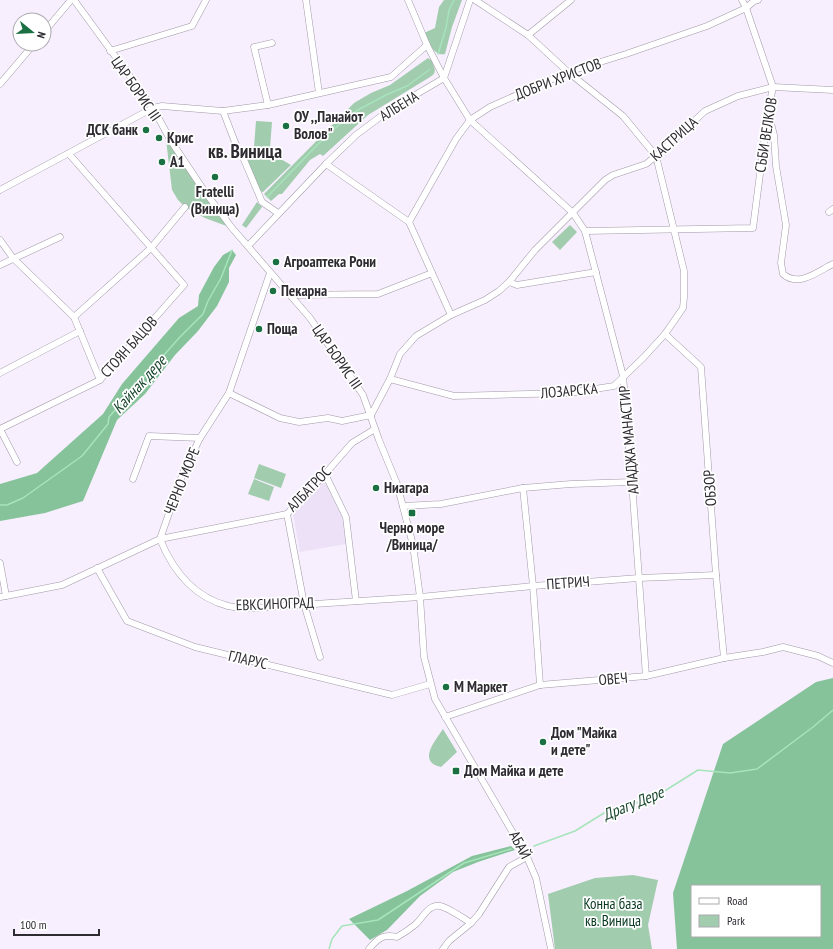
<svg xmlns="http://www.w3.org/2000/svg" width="833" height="949" viewBox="0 0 833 949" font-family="'PT Sans Narrow',sans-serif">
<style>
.built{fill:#ece1f6}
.green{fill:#a1ccae}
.forest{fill:#86c39b;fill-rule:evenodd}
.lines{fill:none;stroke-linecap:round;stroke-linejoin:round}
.stream{stroke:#a6e4bb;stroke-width:1.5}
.minor-casing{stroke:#a099a6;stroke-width:7}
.minor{stroke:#fff;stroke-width:6}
.poi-dot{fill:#1a7043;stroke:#fff;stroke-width:1.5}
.labels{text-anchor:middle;stroke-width:3.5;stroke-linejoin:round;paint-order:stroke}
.street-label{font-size:15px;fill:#2e2b31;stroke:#fff}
.poi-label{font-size:15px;font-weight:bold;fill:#2e2b31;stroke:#fff;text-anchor:start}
.park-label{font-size:15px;fill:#08391f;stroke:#fff}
.water-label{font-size:16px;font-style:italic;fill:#18462c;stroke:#fff}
.district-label{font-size:19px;font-weight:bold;fill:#2e2b31;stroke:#fff}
</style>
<rect width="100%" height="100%" fill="#f7effe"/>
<!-- built -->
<path class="built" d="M324,481L342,517L346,544L300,552L293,514Z"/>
<!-- green -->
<g class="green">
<path d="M444,0H462L452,27L445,54C434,57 428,41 424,33L435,28L439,7Z"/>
<path d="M428,58L432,61L435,70L434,74L430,77L368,115L323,156L320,154L310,160L282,194H279L271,201L264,194L354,103L371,93L390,85Z"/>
<path d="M256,121L272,122L270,148L254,147Z"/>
<path d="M165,131L232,228L205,218L185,207L178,200L172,190Z"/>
<path d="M259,154L260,158H279L291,165L263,192L259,191L244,155Z"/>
<path d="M257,202L262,207L246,228L242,225Z"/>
<path d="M570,225L577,232L560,250L552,242Z"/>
<path d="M259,464L286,474L281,488L254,478Z"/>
<path d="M254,479L274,487L269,501L248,494Z"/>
<path d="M443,729L457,752L441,767C417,762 435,741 443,729Z"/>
<path d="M633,875L658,880L648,925L652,949H555L548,894L595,878Z"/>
</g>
<!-- forest -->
<g class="forest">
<path d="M232,250L236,255L229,268V282L217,306L198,331L175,355L145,394L117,420L83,501L45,513L0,521V484L37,473L103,414L122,384L179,318L198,306L199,295L214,267L223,255Z"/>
<path d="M833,678V949H677L673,893L723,744L816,682ZM692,886H820V936H692Z"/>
<path d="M511,846L515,850L478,862L453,872L420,896L387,930L370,940L349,919L407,891L472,856Z"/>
</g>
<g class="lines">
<!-- stream -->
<g class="stream">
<path d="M438,54L446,28L449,10L454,0"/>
<path d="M267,197L328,134L356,111L386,95L407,86L429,70"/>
<path d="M0,505H7L23,498L82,456L108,424L109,417L179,338L203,314L208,301L221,278L232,250"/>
<path d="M534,846L575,831L604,813L655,797L698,770L730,773L757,769L813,727L833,710"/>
<path d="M329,949L332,939L342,926L378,920L464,863L511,849"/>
</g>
<!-- minor casing -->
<g class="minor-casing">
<g id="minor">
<path d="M74,0L153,108L171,141L203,189L232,228L310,318L363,395L379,440L397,484L413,545L420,597L424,657L435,699L527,857L536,878L551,949"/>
<path d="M306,0L319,93"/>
<path d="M408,0L427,45L444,78L470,120L573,213L585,231L623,376L632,482L646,676"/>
<path d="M44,32L71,0"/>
<path d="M528,35L571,0"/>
<path d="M110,51L192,26L206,0"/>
<path d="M0,84L34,44"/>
<path d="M268,105L254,47L272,43"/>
<path d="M223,111L238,150L242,155L262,202L278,213"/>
<path d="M769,116L774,135L776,166L786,225L781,263L783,274C799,288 818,271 833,264"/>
<path d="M326,164L409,222L451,315"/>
<path d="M0,190L153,108L162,106L223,111L268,105L391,77L427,45"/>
<path d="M829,212L833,209"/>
<path d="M409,222L456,139L470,120L490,107L568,72L626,54L707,26L746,8L754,1L758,0"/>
<path d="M585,231L753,228L768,112L773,87L746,8L742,0"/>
<path d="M0,240L13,258L74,317L100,380"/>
<path d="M248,246L326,164L356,135L388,111L444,78L470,0"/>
<path d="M0,265L60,237"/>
<path d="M509,282L517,285L596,272"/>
<path d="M290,295L378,294L432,273"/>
<path d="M74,317L151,248L185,207"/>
<path d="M665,334L701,367L716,575L724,658"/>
<path d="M0,373L80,331"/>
<path d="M390,379L454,396L569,393L614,386L644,357L665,334L683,308L684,297V271L656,156L623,116L568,72L528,35L475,0"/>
<path d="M229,393L280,418L299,422L328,418L342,421L371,415"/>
<path d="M371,415L390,379L400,354L416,336L451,315L485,300L499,291L509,282L535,250L605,180L613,175L646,164L656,156L705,111L738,96L773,87L833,90"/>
<path d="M0,429L100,380L184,285L69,154"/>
<path d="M0,429L17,462"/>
<path d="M325,474L346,517L356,601"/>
<path d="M133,479L149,436L200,438"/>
<path d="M523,488L533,586L540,685"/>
<path d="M403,506L441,504L523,488L571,484L632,482"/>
<path d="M287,514L304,604L320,657"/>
<path d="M160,539C173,571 193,597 228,606C236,608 245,607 253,608L420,597L533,586L639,578L716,575"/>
<path d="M160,539L183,473L200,438L229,393L270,273"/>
<path d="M0,563L6,596L0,597"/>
<path d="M97,568L127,621L195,647L392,695L430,684"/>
<path d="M6,596L62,585L160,539L287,514L325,474L352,443L375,429"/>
<path d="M445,717L540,685L646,676L724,658L763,652L783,647L818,656L833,663"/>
<path d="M369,949C378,938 383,934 397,937C404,933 410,929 416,924C423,917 429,904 440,906C449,908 463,918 471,923L479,914L509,867L527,857"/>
<path d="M443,949L449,941L471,923"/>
</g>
</g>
<!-- minor -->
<use href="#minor" class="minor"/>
</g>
<!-- markers -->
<g class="poi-dot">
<circle cx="286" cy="126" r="4"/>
<circle cx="146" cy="130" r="4"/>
<circle cx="159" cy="138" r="4"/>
<circle cx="162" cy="162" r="4"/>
<circle cx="215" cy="177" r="4"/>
<circle cx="276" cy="262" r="4"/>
<circle cx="273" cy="291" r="4"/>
<circle cx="259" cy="329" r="4"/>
<circle cx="376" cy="488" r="4"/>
<rect x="408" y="509" width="8" height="8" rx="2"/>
<circle cx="446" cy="687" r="4"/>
<circle cx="543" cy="742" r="4"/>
<rect x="452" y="767" width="8" height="8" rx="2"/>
</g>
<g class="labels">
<!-- street labels -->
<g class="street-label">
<text transform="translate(558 79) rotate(-21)" y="5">ДОБРИ ХРИСТОВ</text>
<text transform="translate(136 89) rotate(55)" y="5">ЦАР БОРИС III</text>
<text transform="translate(399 106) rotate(-32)" y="5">АЛБЕНА</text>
<text transform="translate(766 135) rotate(-81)" y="5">СЪБИ ВЕЛКОВ</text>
<text transform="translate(674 139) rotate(-42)" y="5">КАСТРИЦА</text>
<text transform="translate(129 347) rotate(-48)" y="5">СТОЯН БАЦОВ</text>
<text transform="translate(337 357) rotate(55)" y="5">ЦАР БОРИС III</text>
<text transform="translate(569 391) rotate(-5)" y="5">ЛОЗАРСКА</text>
<text transform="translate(629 440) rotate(-95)" y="5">АЛАДЖА МАНАСТИР</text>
<text transform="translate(182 481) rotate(-68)" y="5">ЧЕРНО МОРЕ</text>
<text transform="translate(710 488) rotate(-94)" y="5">ОБЗОР</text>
<text transform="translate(309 489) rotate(-46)" y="5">АЛБАТРОС</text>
<text transform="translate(568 583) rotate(-4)" y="5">ПЕТРИЧ</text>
<text transform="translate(275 604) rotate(-2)" y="5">ЕВКСИНОГРАД</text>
<text transform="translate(248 660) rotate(13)" y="5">ГЛАРУС</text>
<text transform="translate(613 679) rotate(-5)" y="5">ОВЕЧ</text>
<text transform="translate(520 845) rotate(62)" y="5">АБАЙ</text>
</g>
<!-- poi labels -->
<g class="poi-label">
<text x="294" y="122">ОУ ,,Панайот<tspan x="294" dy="17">Волов"</tspan></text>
<text x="138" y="135" text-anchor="end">ДСК банк</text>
<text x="167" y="143">Крис</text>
<text x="170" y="167">A1</text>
<text x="215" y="197" text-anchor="middle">Fratelli<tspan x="215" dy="17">(Виница)</tspan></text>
<text x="284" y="267">Агроаптека Рони</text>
<text x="281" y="296">Пекарна</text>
<text x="267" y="334">Поща</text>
<text x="384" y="493">Ниагара</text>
<text x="412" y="533" text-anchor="middle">Черно море<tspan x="412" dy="17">/Виница/</tspan></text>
<text x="454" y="692">М Маркет</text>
<text x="551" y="738">Дом "Майка<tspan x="551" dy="17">и дете"</tspan></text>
<text x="464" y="776">Дом Майка и дете</text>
</g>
<!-- park labels -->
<g class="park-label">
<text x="613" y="909">Конна база<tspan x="613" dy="17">кв. Виница</tspan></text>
</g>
<!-- water labels -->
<g class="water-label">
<text transform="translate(139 384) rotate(-48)" y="6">Кайнак дере</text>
<text transform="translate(633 803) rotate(-22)" y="6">Драгу Дере</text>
</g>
<!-- district labels -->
<g class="district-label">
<text x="245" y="158">кв. Виница</text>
</g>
</g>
<!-- legend -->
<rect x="691" y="885" width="130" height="52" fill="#ffffff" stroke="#abaaad"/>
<rect x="699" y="898" width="20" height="6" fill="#ffffff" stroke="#abaaad"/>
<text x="727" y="905" font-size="12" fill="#2e2b31">Road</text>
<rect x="699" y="915" width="20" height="12" fill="#a1ccae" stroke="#abaaad"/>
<text x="727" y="925" font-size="12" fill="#2e2b31">Park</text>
<!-- north arrow -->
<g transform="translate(32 32) rotate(108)"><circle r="19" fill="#ffffff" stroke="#abaaad"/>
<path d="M0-3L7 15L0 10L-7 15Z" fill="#1a7043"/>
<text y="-6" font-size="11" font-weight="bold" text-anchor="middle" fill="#2e2b31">N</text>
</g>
<!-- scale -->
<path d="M14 929v6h85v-6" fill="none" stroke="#2e2b31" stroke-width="2"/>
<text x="20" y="929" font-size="12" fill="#2e2b31" stroke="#ffffff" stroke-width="3" paint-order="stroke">100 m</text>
</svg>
